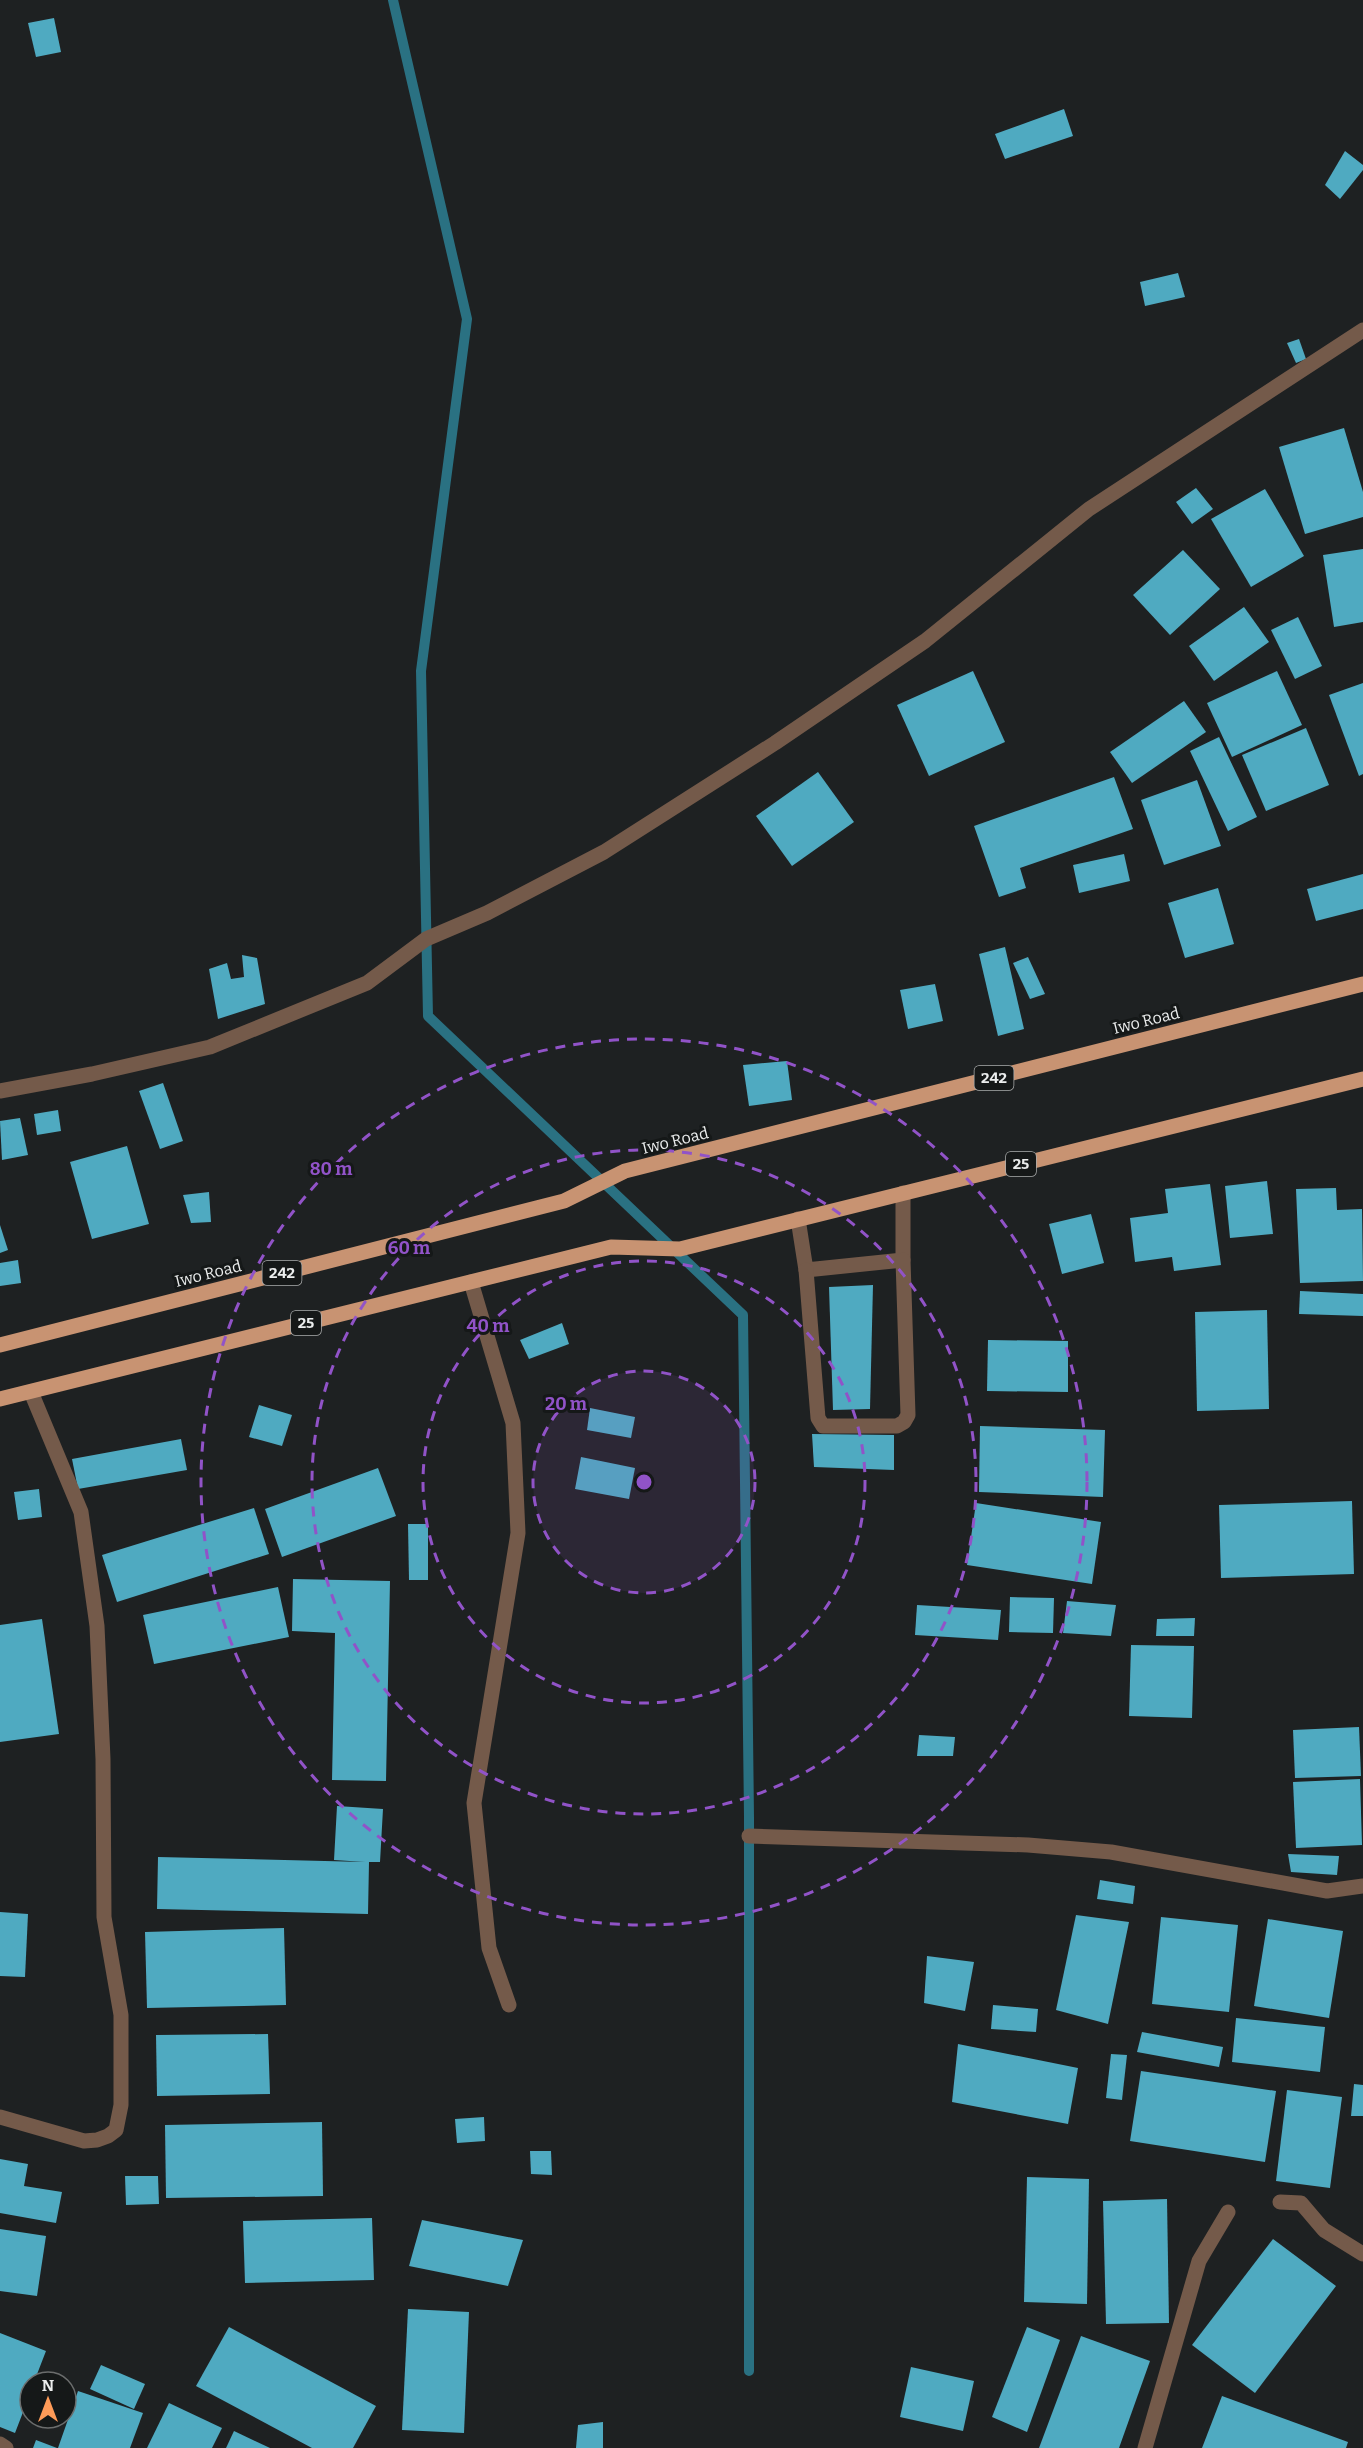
<svg xmlns="http://www.w3.org/2000/svg" width="1363" height="2448" viewBox="0 0 1363 2448" font-family="Bitter,serif">
<style>
.lines{fill:none;stroke-linecap:round;stroke-linejoin:round}
.stream{stroke:#2a7182;stroke-width:10}
.building{fill:#4faac1}
.lane{stroke:#745a4a;stroke-width:15}
.street{stroke:#745a4a;stroke-width:15}
.primary{stroke:#c89372;stroke-width:15}
.ring{fill:none;stroke:#9153c8;stroke-width:3;stroke-dasharray:10 8}
.labels{text-anchor:middle;stroke-width:6;stroke-linejoin:round;paint-order:stroke}
.shield{fill:#151818;stroke:#abadad;stroke-width:1.5}
.shield-label{font-size:15px;font-weight:bold;fill:#ebeded}
.street-label{font-size:16px;fill:#ebeded;stroke:#151818}
.centre{fill:#9153c8;stroke:#151818;stroke-width:3}
.ring-label{font-size:18px;text-anchor:middle;font-weight:bold;fill:#9153c8;stroke:#151818;stroke-width:6;stroke-linejoin:round;paint-order:stroke}
</style>
<rect width="100%" height="100%" fill="#1e2122"/>
<g class="lines">
<!-- stream -->
<path class="stream" d="M393,0L467,319L421,671L428,1016L743,1315L749,1817V2371"/>
</g>
<!-- building -->
<g class="building">
<path d="M54,18L61,52L36,57L28,23Z"/>
<path d="M1064,109L1073,136L1005,159L995,134Z"/>
<path d="M1345,151L1363,165V170L1340,199L1325,185Z"/>
<path d="M1178,273L1185,297L1145,306L1140,282Z"/>
<path d="M1299,339L1306,359L1296,363L1287,343Z"/>
<path d="M1344,428L1363,492V517L1305,534L1279,447Z"/>
<path d="M1196,488L1213,509L1192,524L1176,502Z"/>
<path d="M1265,489L1304,556L1251,587L1211,519Z"/>
<path d="M1363,549V622L1334,627L1323,555Z"/>
<path d="M1183,550L1220,589L1170,635L1133,595Z"/>
<path d="M1244,607L1269,642L1214,681L1189,646Z"/>
<path d="M1298,617L1322,666L1295,679L1271,630Z"/>
<path d="M973,671L1005,742L929,776L897,705Z"/>
<path d="M1277,671L1302,725L1232,757L1207,703Z"/>
<path d="M1363,683V774L1359,776L1329,695Z"/>
<path d="M1184,701L1206,732L1132,783L1110,752Z"/>
<path d="M1306,728L1329,785L1266,811L1242,755Z"/>
<path d="M1219,737L1257,817L1228,831L1190,751Z"/>
<path d="M818,772L854,822L792,866L756,816Z"/>
<path d="M1114,777L1133,829L1020,868L1026,888L999,897L974,826Z"/>
<path d="M1197,780L1221,846L1164,865L1141,800Z"/>
<path d="M1124,854L1130,881L1079,893L1073,865Z"/>
<path d="M1363,874V909L1316,921L1307,889Z"/>
<path d="M1218,888L1234,944L1185,958L1168,903Z"/>
<path d="M1005,947L1024,1029L998,1036L979,954Z"/>
<path d="M242,955L257,958L265,1004L218,1019L209,969L227,963L231,979L244,977Z"/>
<path d="M1028,957L1045,994L1030,999L1013,963Z"/>
<path d="M935,984L943,1021L908,1029L900,990Z"/>
<path d="M787,1061L792,1100L749,1106L743,1065Z"/>
<path d="M163,1083L183,1141L160,1149L139,1091Z"/>
<path d="M58,1110L61,1131L37,1135L34,1114Z"/>
<path d="M20,1118L28,1155L2,1160L0,1121Z"/>
<path d="M127,1146L149,1224L92,1239L70,1162Z"/>
<path d="M1267,1181L1273,1234L1230,1238L1225,1186Z"/>
<path d="M1210,1184L1221,1265L1174,1271L1172,1257L1135,1262L1130,1218L1168,1213L1165,1189Z"/>
<path d="M1336,1188L1337,1210L1362,1209L1363,1281L1300,1283L1296,1189Z"/>
<path d="M209,1192L211,1222L191,1223L183,1195Z"/>
<path d="M1091,1214L1104,1263L1062,1274L1049,1224Z"/>
<path d="M0,1225L8,1250L0,1253Z"/>
<path d="M18,1260L21,1283L0,1286V1263Z"/>
<path d="M873,1285L870,1409L833,1410L829,1287Z"/>
<path d="M1300,1291L1363,1294V1316L1299,1314Z"/>
<path d="M1267,1310L1269,1409L1197,1411L1195,1312Z"/>
<path d="M562,1323L569,1344L529,1359L520,1340Z"/>
<path d="M988,1340L1068,1341V1392L987,1391Z"/>
<path d="M259,1405L292,1415L282,1446L249,1437Z"/>
<path d="M590,1408L635,1417L631,1438L587,1430Z"/>
<path d="M980,1426L1105,1430L1103,1497L979,1492Z"/>
<path d="M812,1434L894,1435V1470L814,1467Z"/>
<path d="M181,1439L187,1470L78,1489L72,1459Z"/>
<path d="M581,1457L635,1468L629,1499L575,1489Z"/>
<path d="M378,1468L396,1516L282,1557L265,1509Z"/>
<path d="M39,1489L42,1517L18,1520L14,1492Z"/>
<path d="M1352,1501L1354,1574L1221,1578L1219,1505Z"/>
<path d="M976,1503L1101,1522L1092,1584L967,1565Z"/>
<path d="M254,1508L269,1554L117,1602L102,1555Z"/>
<path d="M408,1524H428V1580H409Z"/>
<path d="M293,1579L390,1581L386,1781L332,1780L335,1633L292,1631Z"/>
<path d="M278,1587L289,1637L154,1664L143,1615Z"/>
<path d="M1010,1597L1054,1598L1053,1633L1009,1632Z"/>
<path d="M1067,1601L1116,1605L1111,1636L1063,1633Z"/>
<path d="M917,1605L1001,1610L998,1640L915,1635Z"/>
<path d="M1195,1618L1194,1636H1156L1157,1619Z"/>
<path d="M42,1619L59,1734L0,1742V1625Z"/>
<path d="M1131,1645L1194,1646L1192,1718L1129,1716Z"/>
<path d="M1359,1727L1361,1776L1295,1778L1293,1730Z"/>
<path d="M919,1735L955,1737L953,1756H917Z"/>
<path d="M1360,1779L1362,1845L1296,1848L1293,1782Z"/>
<path d="M337,1806L383,1809L380,1862H369L368,1914L157,1909L158,1857L365,1862L334,1860Z"/>
<path d="M1288,1854L1339,1856L1337,1875L1291,1872Z"/>
<path d="M1100,1880L1135,1886L1133,1904L1097,1899Z"/>
<path d="M0,1912L28,1914L25,1977L0,1976Z"/>
<path d="M1076,1915L1129,1922L1108,2024L1056,2010Z"/>
<path d="M1161,1917L1238,1925L1229,2012L1152,2004Z"/>
<path d="M1268,1919L1343,1931L1329,2018L1254,2006Z"/>
<path d="M284,1928L286,2005L147,2008L145,1932Z"/>
<path d="M927,1956L974,1962L965,2011L924,2003Z"/>
<path d="M993,2005L1038,2009L1036,2032L991,2029Z"/>
<path d="M1236,2018L1325,2027L1320,2072L1232,2062Z"/>
<path d="M1142,2032L1223,2047L1219,2067L1137,2052Z"/>
<path d="M268,2034L270,2094L157,2096L156,2035Z"/>
<path d="M958,2044L1078,2068L1068,2124L952,2102Z"/>
<path d="M1111,2054L1127,2055L1122,2100L1106,2098Z"/>
<path d="M1141,2071L1276,2091L1265,2162L1130,2141Z"/>
<path d="M1354,2084L1363,2085V2116H1351Z"/>
<path d="M1287,2090L1342,2097L1330,2188L1276,2181Z"/>
<path d="M484,2117L485,2141L457,2143L455,2119Z"/>
<path d="M322,2122L323,2196L166,2198L165,2125Z"/>
<path d="M530,2151H551L552,2175L531,2174Z"/>
<path d="M0,2159L28,2164L24,2186L62,2192L56,2223L0,2213Z"/>
<path d="M125,2176H158L159,2204L126,2205Z"/>
<path d="M1027,2177L1089,2179L1087,2304L1024,2302Z"/>
<path d="M1167,2199L1169,2323L1106,2324L1103,2201Z"/>
<path d="M372,2218L374,2280L245,2283L243,2221Z"/>
<path d="M422,2220L523,2240L508,2286L409,2266Z"/>
<path d="M0,2229L46,2236L37,2296L0,2291Z"/>
<path d="M1273,2239L1336,2286L1255,2393L1192,2345Z"/>
<path d="M408,2309L469,2312L464,2433L402,2430Z"/>
<path d="M229,2327L376,2406L353,2448H312L196,2386Z"/>
<path d="M1027,2327L1060,2340L1027,2432L992,2417Z"/>
<path d="M0,2333L46,2351L34,2382H30V2394L15,2433L0,2427Z"/>
<path d="M1081,2336L1150,2361L1119,2448H1039Z"/>
<path d="M101,2365L145,2384L134,2409L90,2389Z"/>
<path d="M911,2367L974,2381L963,2431L900,2417Z"/>
<path d="M78,2391L143,2413L130,2448H58Z"/>
<path d="M1222,2396L1348,2442L1346,2448H1202Z"/>
<path d="M169,2403L222,2428L212,2448H147Z"/>
<path d="M603,2422V2448H576L578,2425Z"/>
<path d="M234,2431L270,2448H226Z"/>
<path d="M36,2440L57,2448H33Z"/>
</g>
<g class="lines">
<!-- lane -->
<g class="lane">
<path d="M798,1219L806,1270L903,1260V1193"/>
<path d="M806,1270L818,1418L823,1426H897L904,1422L908,1415L903,1260"/>
<path d="M471,1282L513,1423L518,1533L474,1803L489,1948L509,2005"/>
</g>
<!-- street -->
<g class="street">
<path d="M0,1091L92,1074L210,1047L367,983L426,939L487,913L604,852L775,743L925,641L1089,509L1363,330"/>
<path d="M749,1836L1028,1845L1111,1852L1327,1891L1363,1886"/>
<path d="M0,2117L84,2141L97,2140L108,2136L116,2130L121,2105V2015L104,1917L103,1759L97,1626L81,1512L31,1392"/>
<path d="M1280,2202L1301,2203L1324,2230L1363,2254"/>
<path d="M0,2444L6,2448"/>
<path d="M1145,2448L1199,2261L1228,2212"/>
</g>
<!-- primary -->
<g class="primary">
<path d="M0,1345L564,1201L625,1171L1363,984"/>
<path d="M0,1399L611,1247L680,1249L1363,1079"/>
</g>
</g>
<!-- distance rings -->
<circle cx="644" cy="1482" r="111" fill="#9153c8" fill-opacity=".12"/>
<g class="ring">
<circle cx="644" cy="1482" r="111"/>
<circle cx="644" cy="1482" r="221"/>
<circle cx="644" cy="1482" r="332"/>
<circle cx="644" cy="1482" r="443"/>
</g>
<g class="labels">
<!-- shield labels -->
<g class="shield">
<rect x="974.5" y="1066" width="39" height="24" rx="4.5"/>
<rect x="1006" y="1152" width="30" height="24" rx="4.5"/>
<rect x="262.5" y="1261" width="39" height="24" rx="4.5"/>
<rect x="291" y="1311" width="30" height="24" rx="4.5"/>
</g>
<g class="shield-label">
<text x="994" y="1083">242</text>
<text x="1021" y="1169">25</text>
<text x="282" y="1278">242</text>
<text x="306" y="1328">25</text>
</g>
<!-- street labels -->
<g class="street-label">
<text transform="translate(1146 1020) rotate(-14)" y="6">Iwo Road</text>
<text transform="translate(675 1140) rotate(-14)" y="6">Iwo Road</text>
<text transform="translate(208 1273) rotate(-14)" y="6">Iwo Road</text>
</g>
</g>
<circle cx="644" cy="1482" r="9" class="centre"/>
<g class="ring-label">
<text x="331" y="1175">80 m</text>
<text x="409" y="1254">60 m</text>
<text x="488" y="1332">40 m</text>
<text x="566" y="1410">20 m</text>
</g>
<!-- north arrow -->
<g transform="translate(48 2400)"><circle r="28" fill="#151818" stroke="#6b6d6d" stroke-width="1.5"/>
<path d="M0-4.5L10 22L0 15L-10 22Z" fill="#fe9b58"/>
<text y="-9" font-size="16" font-weight="bold" text-anchor="middle" fill="#ebeded">N</text>
</g>
</svg>
